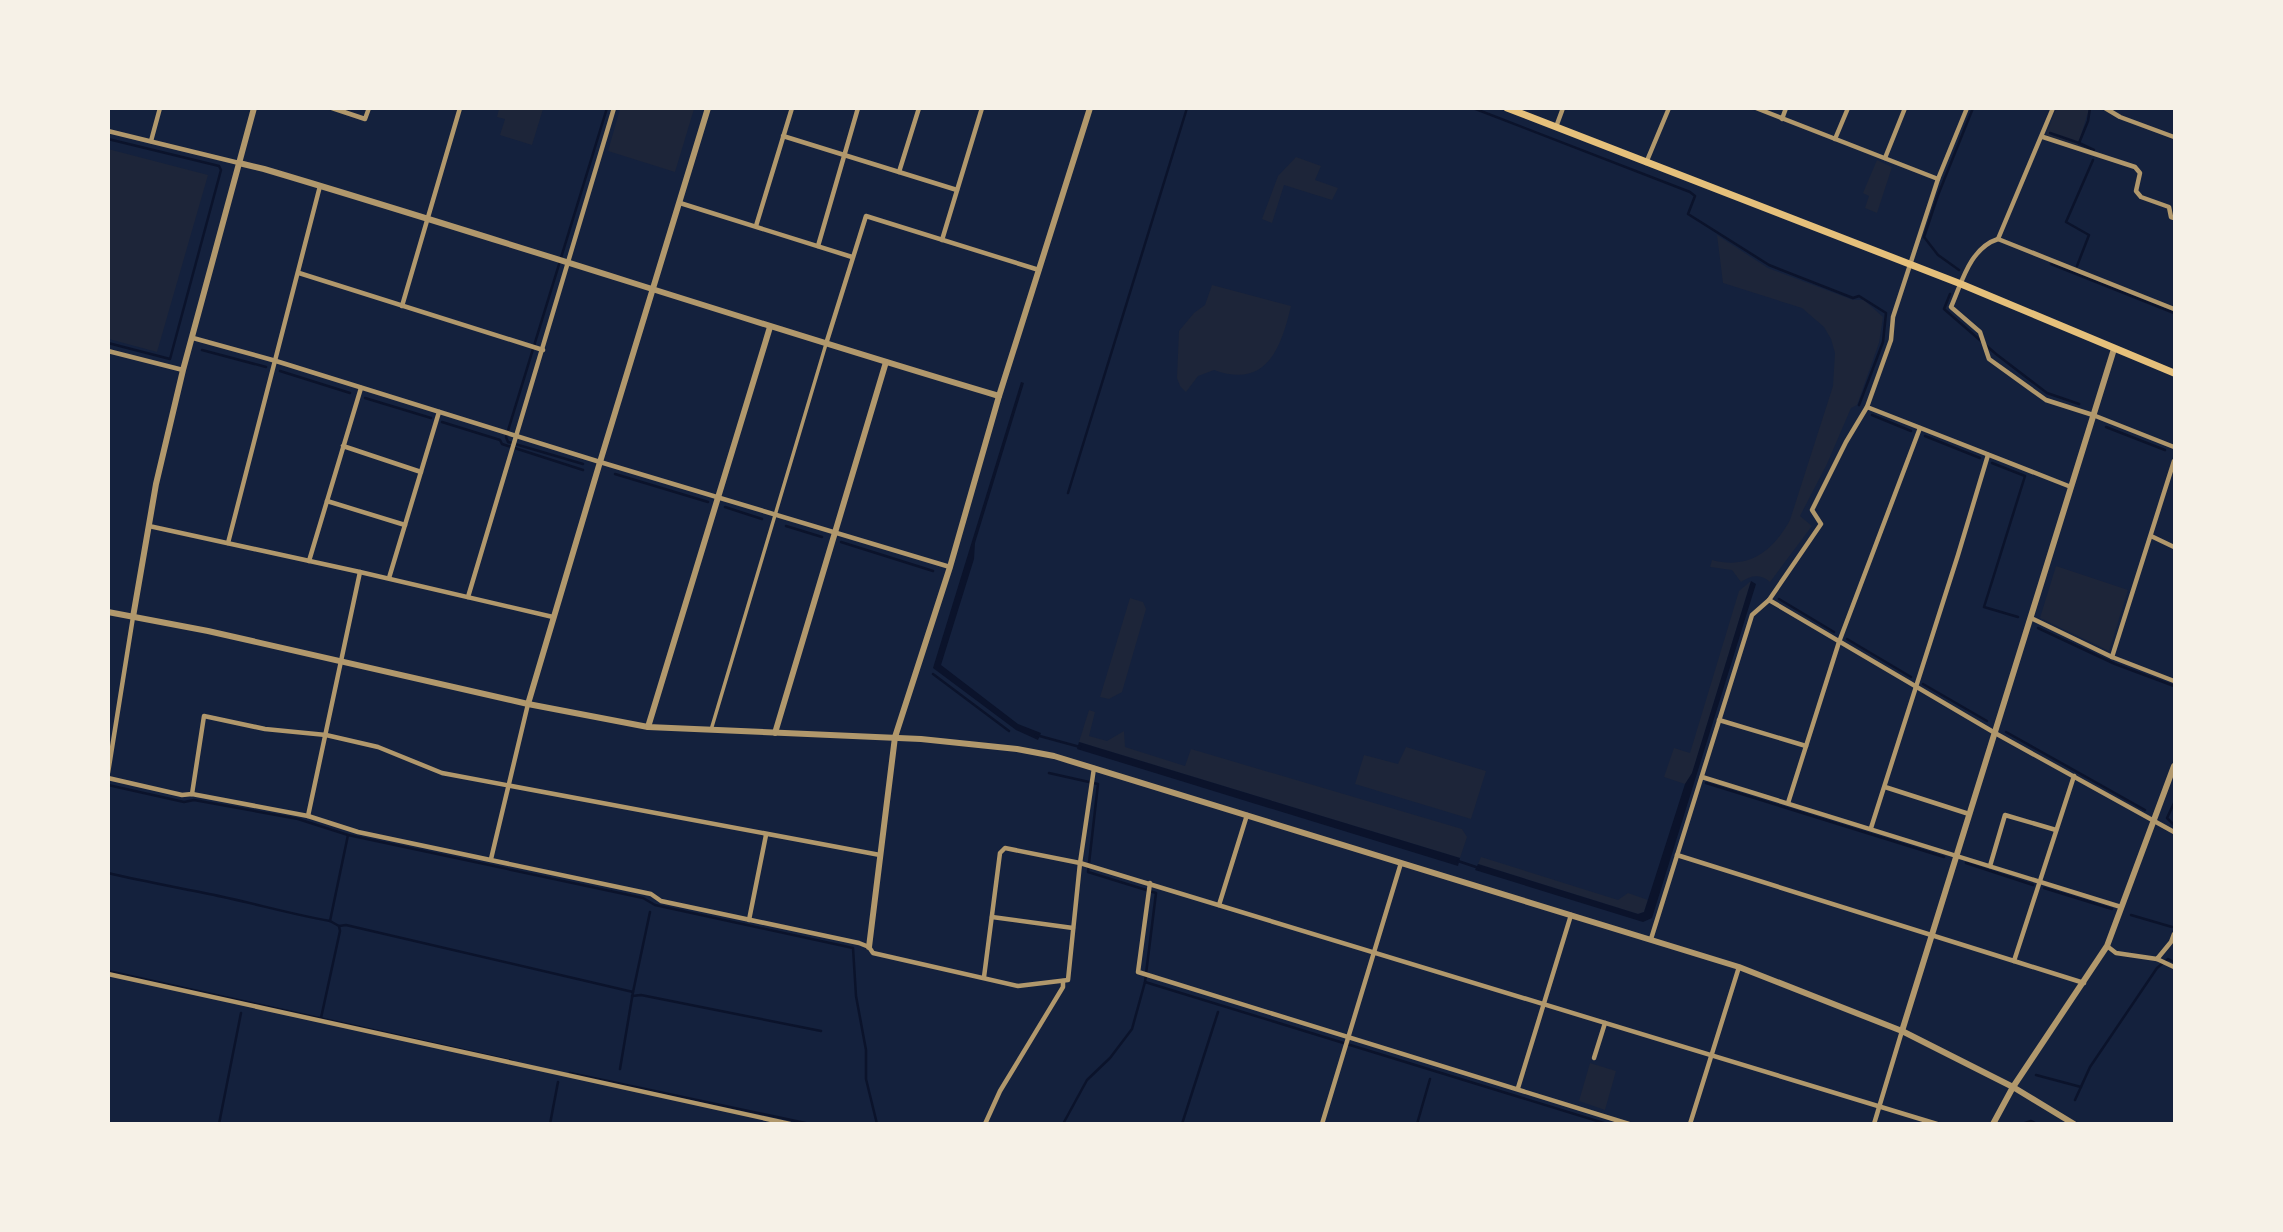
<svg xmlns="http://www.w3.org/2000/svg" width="2283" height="1232" viewBox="0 0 2283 1232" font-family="'Source Sans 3',sans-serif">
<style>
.green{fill:#1d2539}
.water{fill:#0b132b}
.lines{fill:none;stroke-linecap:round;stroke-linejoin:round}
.stream{stroke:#0b132b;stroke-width:2.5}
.pedestrian{stroke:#b1986c;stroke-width:3.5}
.minor{stroke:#b1986c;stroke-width:4.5}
.tertiary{stroke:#b1986c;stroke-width:6}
.secondary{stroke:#e5c07b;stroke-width:7}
</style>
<rect width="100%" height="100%" fill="#14213d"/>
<!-- green -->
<g class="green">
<path d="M499,109H543L532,145L500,135L505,119L497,117Z"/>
<path d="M620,109H694L675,172L608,151Z"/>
<path d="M2056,109H2089L2078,145L2046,135Z"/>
<path d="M108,149L208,175L157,352L109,339Z"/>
<path d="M1296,157L1321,166L1315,180L1338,188L1332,200L1284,185L1272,223L1262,219L1278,176Z"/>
<path d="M1877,160L1892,167L1877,213L1865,208L1869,196L1863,193Z"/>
<path d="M1717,235L1768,268L1853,300H1864L1883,317L1879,343L1857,405L1851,408L1827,464L1800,516L1812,526L1770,582C1760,574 1752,575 1741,582L1732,570L1710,567L1712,560C1749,570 1773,551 1790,520L1833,386L1835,353L1831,339L1824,327L1802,308L1723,283Z"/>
<path d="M1212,285L1291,306C1281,349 1266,389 1214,370L1198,376L1186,392L1180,386L1177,378L1179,331L1194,313L1205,305Z"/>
<path d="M2056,566L2128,590L2109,651L2040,618Z"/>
<path d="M1751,581L1692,774L1685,784L1664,777L1674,748L1690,753L1739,591Z"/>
<path d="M1130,598L1143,602L1146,609L1122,692L1109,699L1100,697Z"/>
<path d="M1089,710L1095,712L1089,736L1107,741L1124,731L1125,747L1185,766L1191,749L1462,829L1467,837L1460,858L1079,742Z"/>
<path d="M1406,747L1486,771L1471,819L1355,784L1364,755L1398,764Z"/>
<path d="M1481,857L1618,900L1628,893L1648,900L1644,912L1638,914L1478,864Z"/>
<path d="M1590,1063L1616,1071L1605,1110L1579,1101Z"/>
</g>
<!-- water -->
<g class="water">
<path d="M1021,382L1024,383L975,543L974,559L941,665L1018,724L1041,733L1038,740L1016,730L933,668Z"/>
<path d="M1751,581L1756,584L1652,918L1643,922L1475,870L1478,864L1638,914L1644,912L1685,784L1692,773Z"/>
<path d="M1079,742L1460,858L1458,866L1077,749Z"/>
</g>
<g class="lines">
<!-- stream -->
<g class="stream">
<path d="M1473,108L1690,192L1695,196L1688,214L1769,265L1853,298L1859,296L1886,313L1883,342L1859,405"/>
<path d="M2090,108L2088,121L2079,143L2094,150"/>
<path d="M2050,133L2079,143"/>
<path d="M108,139L219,166L221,170L170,359L108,343"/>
<path d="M2051,264L2174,313"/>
<path d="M2077,266L2089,235L2066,222L2093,160"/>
<path d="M1959,270L1938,255L1924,237L1938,195L1973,108"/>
<path d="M1950,294L1944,309L1996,354L2047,393L2079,404"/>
<path d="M202,350L266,367"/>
<path d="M280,371L350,393"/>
<path d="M365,398L431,418"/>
<path d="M1872,415L1911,431"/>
<path d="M442,422L500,440L502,444L583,470"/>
<path d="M2106,427L2165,450"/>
<path d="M1925,436L1980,458"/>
<path d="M1992,463L2025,476L1984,607L2018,617"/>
<path d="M583,464L508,442L506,437L607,108"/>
<path d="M615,474L708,502"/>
<path d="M1068,493L1187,108"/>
<path d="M725,507L762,519"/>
<path d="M786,526L822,537"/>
<path d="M841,542L933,571"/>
<path d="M1779,599L1834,632"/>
<path d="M2038,628L2115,664L2174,686"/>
<path d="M1847,639L1911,677"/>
<path d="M933,674L1009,731"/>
<path d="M1923,684L1987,721"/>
<path d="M2006,732L2145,810"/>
<path d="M1036,735L1080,747"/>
<path d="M1049,773L1098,784L1088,872L1156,893L1145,982L1132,1029L1110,1058L1087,1080L1063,1124"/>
<path d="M1706,783L1944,857"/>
<path d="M108,785L184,802L194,800L298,819L348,835L643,898L655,905L853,948L856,996L866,1050V1079L877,1124"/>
<path d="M2174,803L2167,818L2174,825"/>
<path d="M1458,861L1479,868"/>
<path d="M1966,863L2033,885"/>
<path d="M108,873C142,881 175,887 209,894C250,902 289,914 330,921"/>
<path d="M2044,888L2112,909"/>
<path d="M2131,915L2172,927"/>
<path d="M339,926L346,925L633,992"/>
<path d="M108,971L512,1061"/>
<path d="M1145,982L1607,1124"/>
<path d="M632,996L641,995L821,1031"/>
<path d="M321,1018L340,931L339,926L330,921L348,835"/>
<path d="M620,1069L633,992L650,912"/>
<path d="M570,1073L810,1124"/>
<path d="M2036,1075L2081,1087"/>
<path d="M2075,1100L2090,1067L2157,968L2168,959L2174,962"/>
<path d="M219,1124L241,1013"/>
<path d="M550,1124L558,1082"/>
<path d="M1182,1124L1218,1012"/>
<path d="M1417,1124L1430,1079"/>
<path d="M2022,1124L2031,1121L2037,1124"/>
</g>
<!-- pedestrian -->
<path class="pedestrian" d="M711,730L826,344"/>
<!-- minor -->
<g class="minor">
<path d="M332,108L365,119L369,108"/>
<path d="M1756,108L1938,179"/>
<path d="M2053,108L1998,239C1970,248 1962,282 1951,307L1980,332L1989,359L2046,400L2093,415L2174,447"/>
<path d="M2105,108L2120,117L2174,137"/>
<path d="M1782,119L1786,108"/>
<path d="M1556,127L1563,108"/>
<path d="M108,131L239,163"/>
<path d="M783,136L957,190"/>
<path d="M2043,137L2135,167L2140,173L2136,191L2141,197L2169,207L2171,217L2174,218"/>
<path d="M1835,139L1848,108"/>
<path d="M151,141L160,108"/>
<path d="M1885,158L1905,108"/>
<path d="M1646,163L1669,108"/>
<path d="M899,172L919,108"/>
<path d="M680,203L852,257"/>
<path d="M756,226L792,108"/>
<path d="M1998,239L2174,309"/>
<path d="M942,240L982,108"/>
<path d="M818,246L858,108"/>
<path d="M299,273L543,350"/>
<path d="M402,306L460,108"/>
<path d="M193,338L276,361L600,462L950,567"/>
<path d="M826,344L866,216L1039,270"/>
<path d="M108,351L183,370"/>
<path d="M1867,407L2071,487"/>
<path d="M343,446L421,472"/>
<path d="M327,501L405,525"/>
<path d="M149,526L360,572L553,617"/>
<path d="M2151,536L2174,547"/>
<path d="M228,543L320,186"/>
<path d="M309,561L361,388"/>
<path d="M389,578L439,412"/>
<path d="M468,597L614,108"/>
<path d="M1769,600L1995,733L2174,832"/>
<path d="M2031,618L2112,657L2174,681"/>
<path d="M2112,657L2174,461"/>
<path d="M1719,720L1806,746"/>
<path d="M108,773L133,617"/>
<path d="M1702,777L2121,907"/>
<path d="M108,778L182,795L192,794L308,816L358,832L651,894L661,901L859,943L869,947L873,953L1018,986L1068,980L1080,863L1094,768"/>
<path d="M1885,787L1969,814"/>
<path d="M192,794L204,716L265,729L326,735L378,747L442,773L880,855"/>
<path d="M1788,803L1839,642L1920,428"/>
<path d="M308,816L360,572"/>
<path d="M1871,828L1958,555L1988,455"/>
<path d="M1677,855L2014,961L2074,776"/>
<path d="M491,859L528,704"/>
<path d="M1990,866L2005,815L2056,830"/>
<path d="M1150,883L1138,972L1629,1124"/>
<path d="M1219,905L1247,815"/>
<path d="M992,917L1073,928"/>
<path d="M749,920L766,835"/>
<path d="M1651,939L1752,615L1769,600L1821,524L1812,510L1846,442L1867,407L1891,340L1893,317L1938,179L1967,108"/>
<path d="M2107,946L2116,953L2157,959L2171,942L2174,934"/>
<path d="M2157,959L2174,967"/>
<path d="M2014,961L2084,983"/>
<path d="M108,974L790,1124"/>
<path d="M984,977L1000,853L1005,848L1080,863L1937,1124"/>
<path d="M1594,1058L1605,1023"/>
<path d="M1518,1088L1571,915"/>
<path d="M985,1124L1000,1091L1063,987V981"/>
<path d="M1322,1124L1401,863"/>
<path d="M1690,1124L1739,967"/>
<path d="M1874,1124L1902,1031"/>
</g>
<!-- tertiary -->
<g class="tertiary">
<path d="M239,163L264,169C510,242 753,323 999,396"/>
<path d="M108,612L208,631L528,704L648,727L921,739L1017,749L1054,756L1739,967L1902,1031L2013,1087L2074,1124"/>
<path d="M133,617L156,484L183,370L254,108"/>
<path d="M528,704L600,462L708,108"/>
<path d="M648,727L770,327"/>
<path d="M775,733L886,362"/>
<path d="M869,947L895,737L950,567L999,396L1090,108"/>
<path d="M1902,1031L2114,349"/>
<path d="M1993,1124L2013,1087L2107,946L2174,766"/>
</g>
<!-- secondary -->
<path class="secondary" d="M1507,108L1961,284L2174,373"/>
</g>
<!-- border -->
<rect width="2283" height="1232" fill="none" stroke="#f6f1e7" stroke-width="220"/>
</svg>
